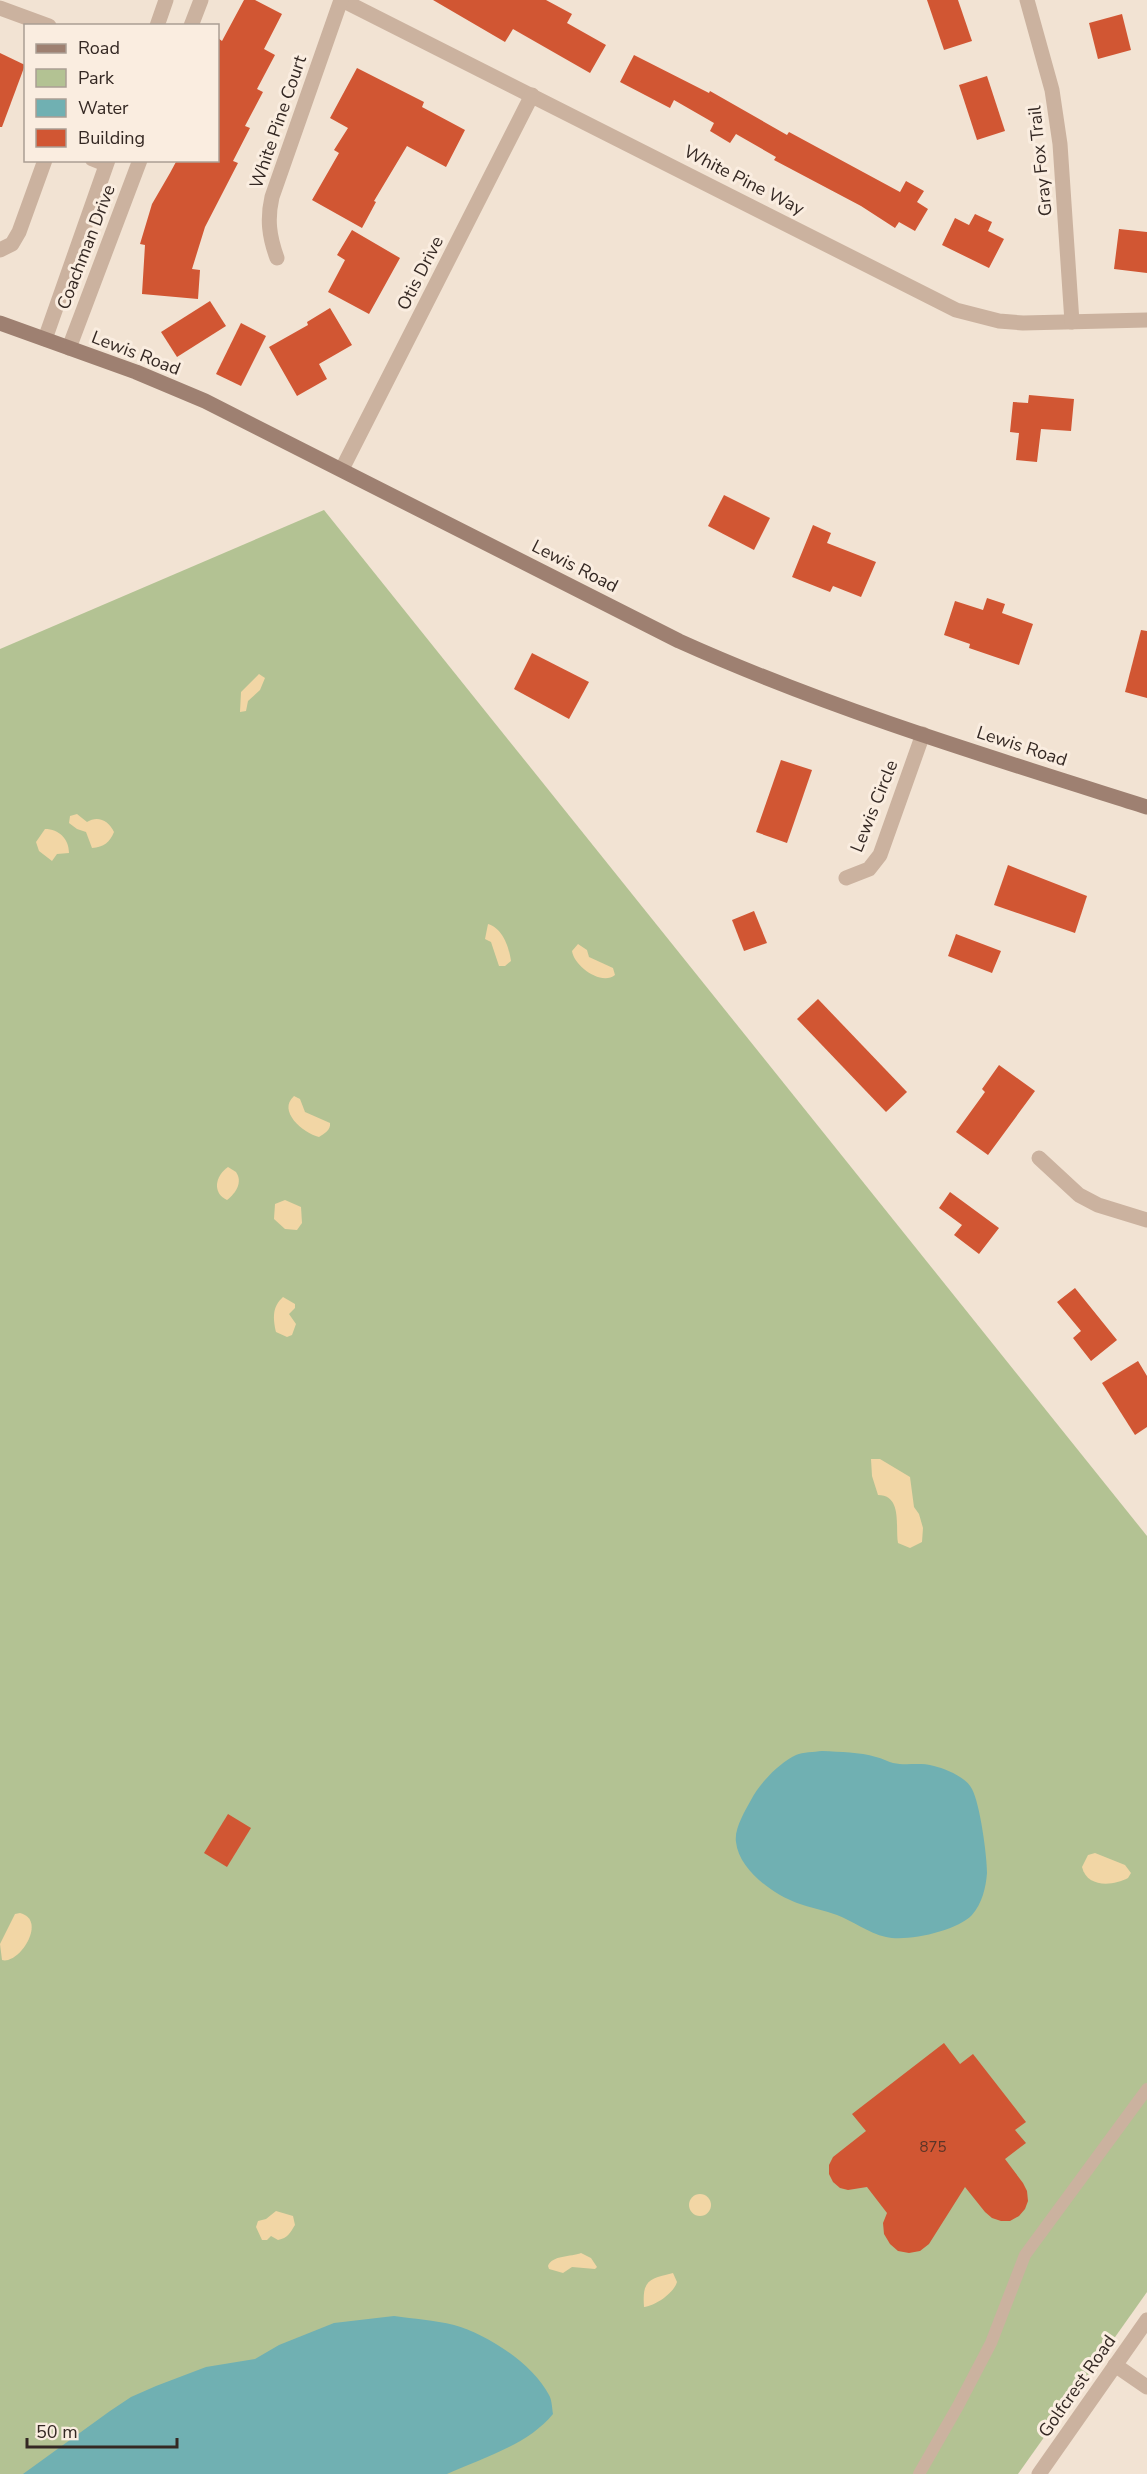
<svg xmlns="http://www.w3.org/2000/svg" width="1147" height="2474" viewBox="0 0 1147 2474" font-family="'Nunito Sans',sans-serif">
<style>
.green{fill:#b3c293}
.sand{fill:#f2d6a5}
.water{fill:#70b0b2}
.building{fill:#d15633}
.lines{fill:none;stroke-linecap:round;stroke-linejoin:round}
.lane{stroke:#cbb29f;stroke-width:12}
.street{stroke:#cbb29f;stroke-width:15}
.secondary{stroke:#9e8071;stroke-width:15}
.labels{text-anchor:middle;stroke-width:6;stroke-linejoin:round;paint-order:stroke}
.number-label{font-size:15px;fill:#5b3427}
.street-label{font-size:18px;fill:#342823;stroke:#faede0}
</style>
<rect width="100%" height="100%" fill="#f2e3d3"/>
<!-- green -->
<path class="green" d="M324,510L1147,1536V2292L1018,2474H0V649Z"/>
<!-- sand -->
<g class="sand">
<path d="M259,674L265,678L260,690L248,701L246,711L240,712L241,692Z"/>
<path d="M77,814L87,822C98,815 109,821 114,832C110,842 104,847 92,848L86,832L77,829L69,823L70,816Z"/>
<path d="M45,829C59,829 69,839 69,853L57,854L52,861L39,851L36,842Z"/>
<path d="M488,924C502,928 509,946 511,961L505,966H499L491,942L485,939Z"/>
<path d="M578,944L587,950L589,957L613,968L615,975C601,986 574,966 572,951Z"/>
<path d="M294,1096L300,1099L305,1112L330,1123C331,1130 324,1134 319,1137C303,1133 277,1111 294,1096Z"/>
<path d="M228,1167L236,1172C243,1182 236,1193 227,1200C212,1193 215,1176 228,1167Z"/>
<path d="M285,1200L301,1207L302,1223L297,1230L285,1229L274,1219L275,1204Z"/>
<path d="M283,1297L295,1304V1308L289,1314L296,1324L292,1335L287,1337L276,1332C273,1318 272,1307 283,1297Z"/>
<path d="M871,1459H880L910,1477L914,1507L919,1514L923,1528L922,1542L910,1548L898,1543C895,1528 903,1495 878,1495L872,1476Z"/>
<path d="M1095,1853L1125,1865L1131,1873L1128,1878C1113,1886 1087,1888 1082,1867L1088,1855Z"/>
<path d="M20,1913C48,1920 19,1965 2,1960L0,1944L15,1914Z"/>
<circle cx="700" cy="2205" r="11"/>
<path d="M276,2211L293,2216L295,2225C290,2233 288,2238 278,2240L271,2236L267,2240H262L256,2227L258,2221L266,2219Z"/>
<path d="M581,2253L591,2258L597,2267L595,2269L572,2267L563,2273L549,2269L548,2266C552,2255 571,2257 581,2253Z"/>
<path d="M673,2273L677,2282C674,2293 655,2306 644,2307C642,2280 649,2279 673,2273Z"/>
</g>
<!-- water -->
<g class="water">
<path d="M822,1751C841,1752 859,1752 876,1757C882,1758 888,1762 893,1763C906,1766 920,1762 934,1766C946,1769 966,1777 972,1789C980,1804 987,1855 987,1873C986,1887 982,1904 972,1915C957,1931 907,1942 886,1937C868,1933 853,1921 837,1915C824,1910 810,1908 797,1903C773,1894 739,1870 736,1842C734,1829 745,1811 751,1800C759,1784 779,1763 796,1755C803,1752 814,1752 822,1751Z"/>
<path d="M394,2316C414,2319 434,2320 454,2325C487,2334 533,2364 549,2395C552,2400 552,2408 553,2414C528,2445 482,2458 447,2474H23L110,2411L131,2397L156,2386L206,2367L255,2359L279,2345L334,2323Z"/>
</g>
<!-- building -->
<g class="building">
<path d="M244,0H255L282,14L264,49L275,55L257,89L263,92L245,126L250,128L233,161L238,163L205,227L192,269L200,270L198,299L142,294L145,245L140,244L152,204L170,173L177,160H218V38L222,41Z"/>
<path d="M433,0H546L572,14L567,23L606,45L590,73L513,29L505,42Z"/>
<path d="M927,0H958L972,41L944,50Z"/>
<path d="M1122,14L1131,50L1098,59L1089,23Z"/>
<path d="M0,53L25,65L2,127H0Z"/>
<path d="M634,55L709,93L710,91L787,135L789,132L900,192L906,181L924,191L917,202L928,209L915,231L899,222L895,228L861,206L774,160L776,157L736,134L730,143L710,131L714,123L674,100L670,108L620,82Z"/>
<path d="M357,68L424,102L422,107L465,130L446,167L407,146L374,201L376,202L362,228L312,200L339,153L334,150L348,128L330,118Z"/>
<path d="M987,76L1005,131L977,140L959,85Z"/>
<path d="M975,214L992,222L988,231L1004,239L989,268L942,245L955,218L969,225Z"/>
<path d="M1119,229L1147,232V273L1114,269Z"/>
<path d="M352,230L400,258L369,314L328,292L345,260L337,255Z"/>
<path d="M210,301L226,326L177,357L161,332Z"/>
<path d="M330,308L352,345L319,364L327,379L297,396L269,347L308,325L307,322Z"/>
<path d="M241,323L266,336L241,386L216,374Z"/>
<path d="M1029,395L1074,399L1071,431L1041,429L1037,462L1016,460L1019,433L1010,432L1013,402L1028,403Z"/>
<path d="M724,495L770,518L754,550L708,526Z"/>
<path d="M813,525L831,533L827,543L876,562L861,597L833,586L830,592L792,577Z"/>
<path d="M987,598L1005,604L1002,613L1033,624L1019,665L969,648L970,644L944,635L955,601L983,610Z"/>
<path d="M1141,630L1147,631V698L1125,692Z"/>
<path d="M532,653L589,682L569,719L514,689Z"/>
<path d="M781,760L812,770L787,843L756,832Z"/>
<path d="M1008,865L1087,896L1075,933L994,905Z"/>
<path d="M754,911L767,943L744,951L732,920Z"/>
<path d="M956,934L1001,951L992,973L948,956Z"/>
<path d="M818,999L907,1092L886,1112L797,1019Z"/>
<path d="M999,1065L1035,1091L988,1155L956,1132L985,1092L982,1089Z"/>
<path d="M950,1192L999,1228L979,1254L954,1235L962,1225L939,1208Z"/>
<path d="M1075,1288L1117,1340L1091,1361L1073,1338L1081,1331L1057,1302Z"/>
<path d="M1138,1361L1147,1376V1427L1135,1435L1102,1383Z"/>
<path d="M228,1814L251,1828L227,1867L204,1853Z"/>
<path d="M944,2043L960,2064L973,2054L1026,2122L1015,2130L1026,2143L1005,2159L1023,2183L1027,2191L1028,2201L1025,2209L1019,2216L1010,2221H1001L992,2218L985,2212L965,2187L929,2244L920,2251L909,2253L898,2251L890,2244L884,2234L883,2223L887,2213L867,2187L848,2190L840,2188L833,2182L829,2174V2165L833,2157L866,2131L852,2114Z"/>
</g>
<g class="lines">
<!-- lane -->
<g class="lane">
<path d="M91,160L106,166"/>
<path d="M919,2474L958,2406L991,2343L1025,2255L1147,2089"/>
</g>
<!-- street -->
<g class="street">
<path d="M342,0L956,310L999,321L1023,323L1147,320"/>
<path d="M1027,0L1052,90L1060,144L1072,322"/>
<path d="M0,8L49,26"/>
<path d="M157,26L166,0"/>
<path d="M191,26L201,0"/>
<path d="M0,250L12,244L19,232L45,160"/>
<path d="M277,258C269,236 267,219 272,197L341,0"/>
<path d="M45,339L108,160"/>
<path d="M69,348L140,160"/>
<path d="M342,469L532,95"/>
<path d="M846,878L869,869L880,855L923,734"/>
<path d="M1039,1158L1079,1195L1098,1205L1147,1220"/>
<path d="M1115,2365L1147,2387"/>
<path d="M1039,2474L1147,2320"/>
</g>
<!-- secondary -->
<path class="secondary" d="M0,323L136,372L205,401L679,641C830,709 989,757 1147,807"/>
</g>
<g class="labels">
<!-- number labels -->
<g class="number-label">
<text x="933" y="2152">875</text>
</g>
<!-- street labels -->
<g class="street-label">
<text transform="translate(278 122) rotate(-71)" y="6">White Pine Court</text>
<text transform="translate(1040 161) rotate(-96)" y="6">Gray Fox Trail</text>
<text transform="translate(744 180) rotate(27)" y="6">White Pine Way</text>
<text transform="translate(86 247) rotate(-69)" y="6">Coachman Drive</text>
<text transform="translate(420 273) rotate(-63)" y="6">Otis Drive</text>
<text transform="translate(136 353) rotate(21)" y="6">Lewis Road</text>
<text transform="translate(575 566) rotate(27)" y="6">Lewis Road</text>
<text transform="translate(1022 746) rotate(18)" y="6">Lewis Road</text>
<text transform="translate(874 806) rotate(-68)" y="6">Lewis Circle</text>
<text transform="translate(1077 2386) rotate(-55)" y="6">Golfcrest Road</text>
</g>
</g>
<!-- legend -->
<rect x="24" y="24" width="195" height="138" fill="#faede0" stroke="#ab9e94" stroke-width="1.5"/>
<rect x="36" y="44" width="30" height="9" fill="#9e8071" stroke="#ab9e94" stroke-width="1.5"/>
<text x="78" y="54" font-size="18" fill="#342823">Road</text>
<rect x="36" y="69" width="30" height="18" fill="#b3c293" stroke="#ab9e94" stroke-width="1.5"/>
<text x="78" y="84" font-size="18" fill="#342823">Park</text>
<rect x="36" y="99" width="30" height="18" fill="#70b0b2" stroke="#ab9e94" stroke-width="1.5"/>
<text x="78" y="114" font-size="18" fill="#342823">Water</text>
<rect x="36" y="129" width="30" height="18" fill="#d15633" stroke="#ab9e94" stroke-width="1.5"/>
<text x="78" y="144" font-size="18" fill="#342823">Building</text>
<!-- scale -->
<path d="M27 2438v9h150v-9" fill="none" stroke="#342823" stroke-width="3"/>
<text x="36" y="2438" font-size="18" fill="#342823" stroke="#faede0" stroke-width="4.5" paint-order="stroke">50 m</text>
</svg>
